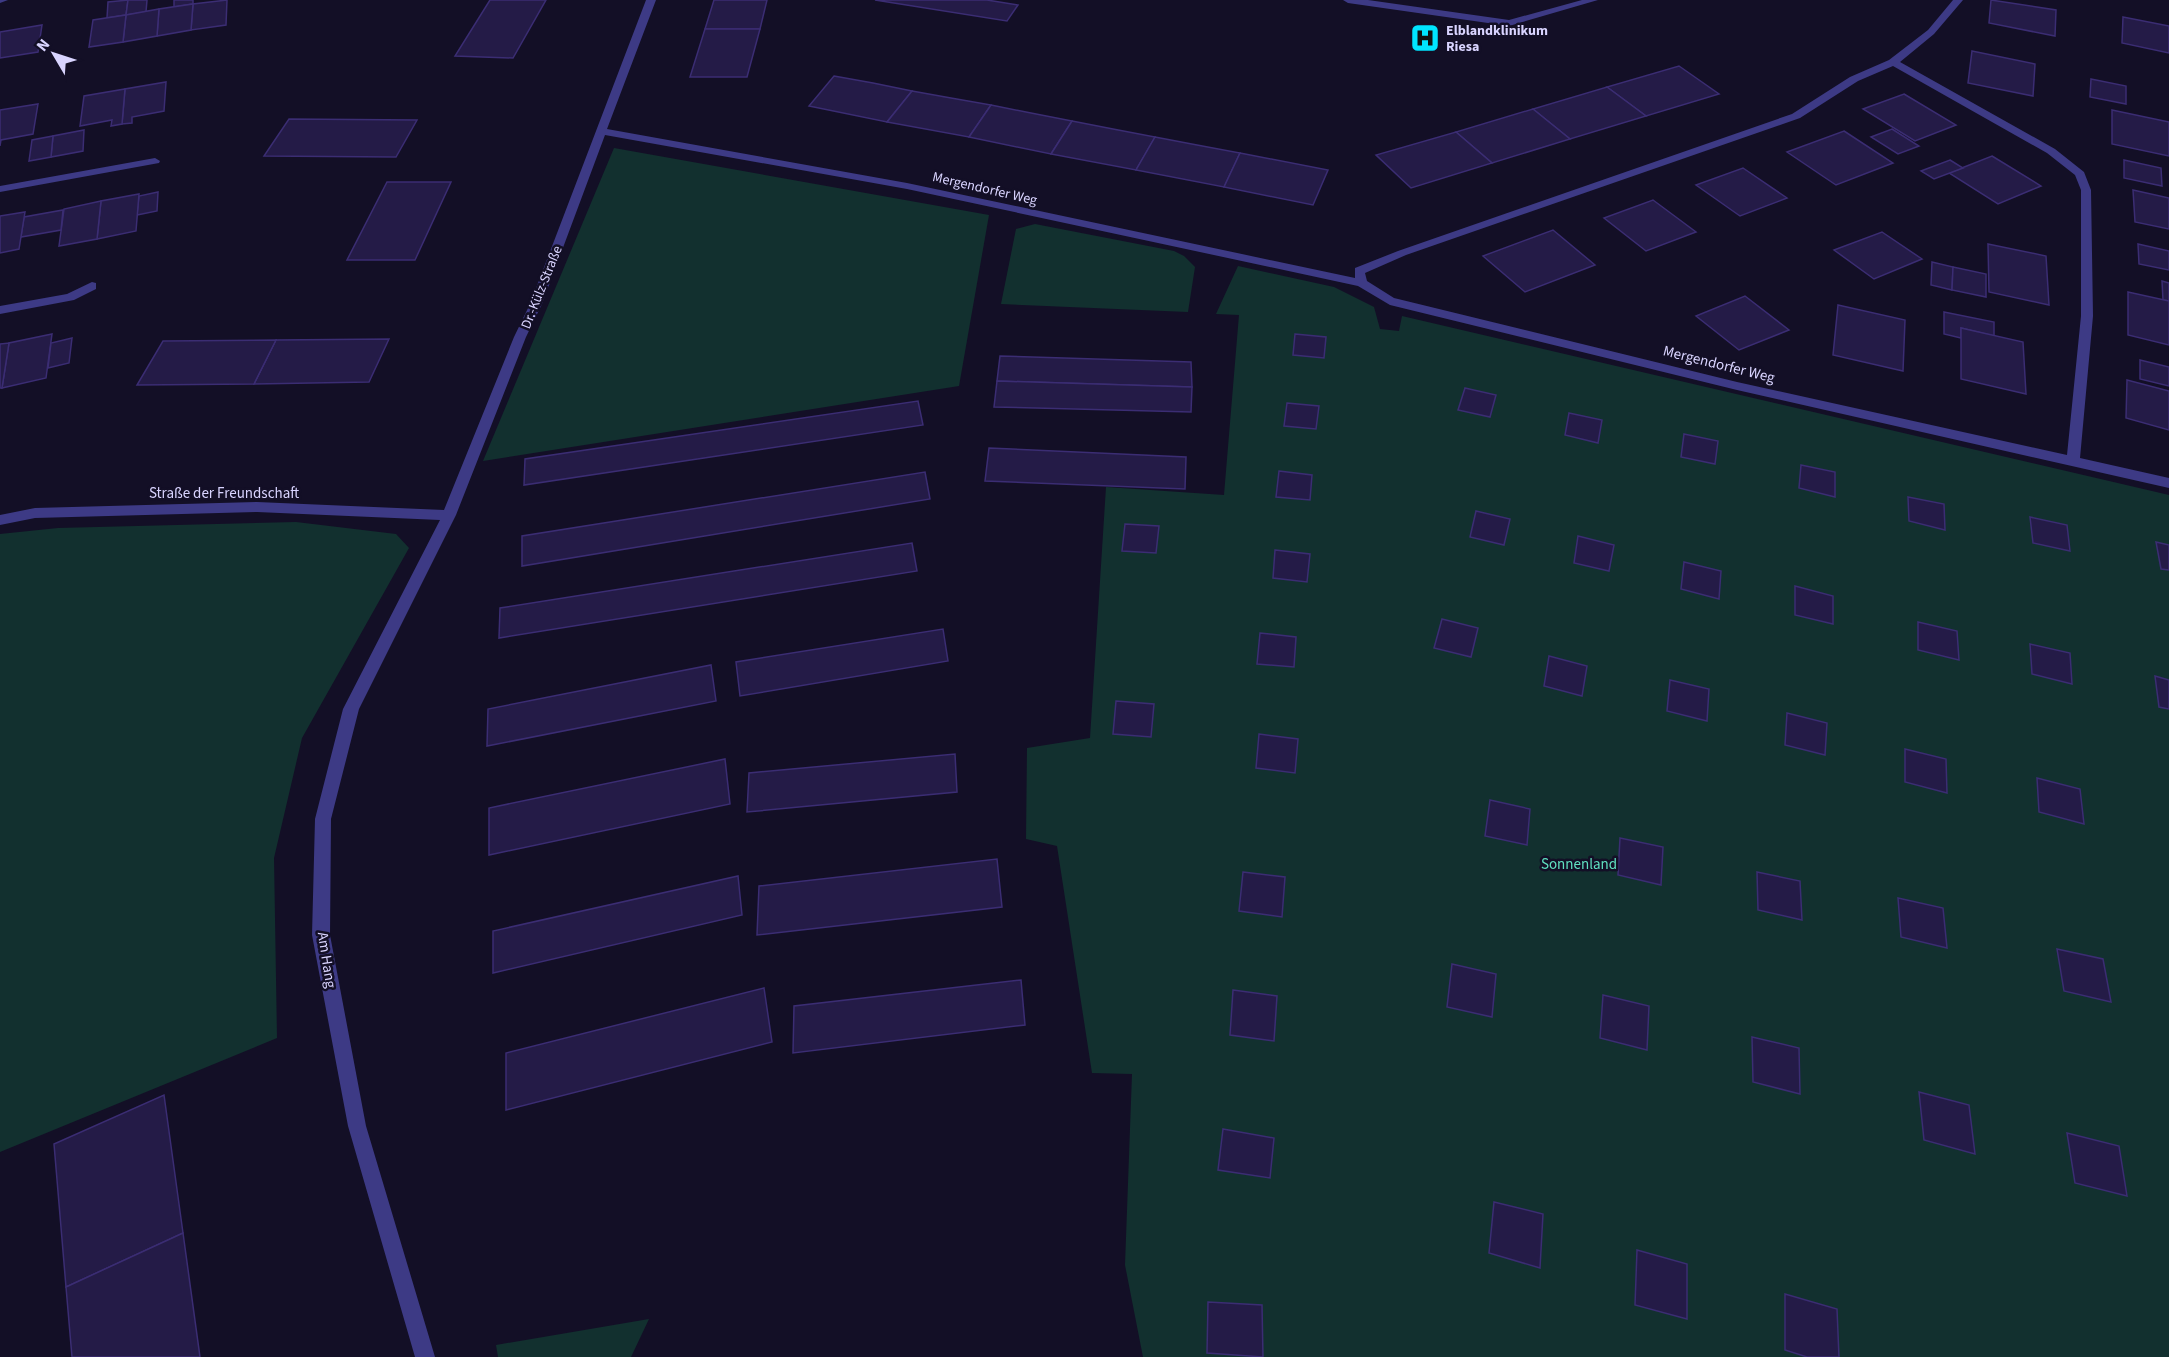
<svg xmlns="http://www.w3.org/2000/svg" width="2169" height="1357" viewBox="0 0 2169 1357" font-family="'Source Sans 3',sans-serif">
<style>
.green{fill:#12302f}
.building{fill:#241b47;stroke:#3b2d73;stroke-width:1.5}
.lines{fill:none;stroke-linecap:round;stroke-linejoin:round}
.service{fill:#3d3a85;fill-rule:evenodd}
.minor{fill:#3d3a85;fill-rule:evenodd}
.labels{text-anchor:middle;stroke-width:5;stroke-linejoin:round;paint-order:stroke}
.far-poi-label{font-size:14px;font-weight:bold;fill:#d9d4ff;stroke:#130f26;text-anchor:start}
.far-street-label{font-size:14px;fill:#d9d4ff;stroke:#130f26}
.street-label{font-size:15px;fill:#d9d4ff;stroke:#130f26}
.park-label{font-size:15px;fill:#5fe0c0;stroke:#130f26}
</style>
<rect width="100%" height="100%" fill="#130f26"/>
<!-- green -->
<g class="green">
<path d="M614,148L989,215L959,386L483,461Z"/>
<path d="M1035,224L1174,251L1184,256L1195,267L1188,312L1001,304L1016,229Z"/>
<path d="M1238,266L1334,287L1374,307L1380,329L1399,331L1402,316L2169,495V1357H1143L1125,1265L1132,1074L1092,1073L1057,846L1026,839L1027,748L1090,738L1106,487L1224,495L1239,315L1216,314Z"/>
<path d="M296,522L396,534L409,548L302,738L274,858L277,1038L0,1152V534L58,528Z"/>
<path d="M649,1319L631,1357H498L496,1345Z"/>
</g>
<!-- building -->
<g class="building">
<path d="M128,0L126,15L107,18L108,2Z"/>
<path d="M128,0H147L146,12L126,15Z"/>
<path d="M174,0H193V4L174,7Z"/>
<path d="M227,0L226,25L191,30L193,4Z"/>
<path d="M490,0H546L513,58L455,56Z"/>
<path d="M714,0H767L760,29H705Z"/>
<path d="M875,0H987L1018,5L1007,21Z"/>
<path d="M1991,0L2056,10L2055,36L1989,23Z"/>
<path d="M193,4L191,30L157,36L159,9Z"/>
<path d="M159,9L157,36L123,42L126,15Z"/>
<path d="M126,15L123,42L89,47L93,20Z"/>
<path d="M2123,17L2169,26V53L2122,43Z"/>
<path d="M42,25L38,52L0,58V32Z"/>
<path d="M705,29H760L747,77H690Z"/>
<path d="M1972,51L2035,64L2033,96L1968,83Z"/>
<path d="M1679,66L1719,94L1646,116L1607,87Z"/>
<path d="M834,76L873,83L912,91L887,122L809,106Z"/>
<path d="M2091,79L2126,86V104L2090,97Z"/>
<path d="M166,82L164,111L132,117V123L122,124L125,89Z"/>
<path d="M1607,87L1646,116L1570,139L1533,109Z"/>
<path d="M125,89L122,124L111,126L112,120L80,126L84,96Z"/>
<path d="M912,91L951,98L991,105L969,137L887,122Z"/>
<path d="M1904,94L1956,125L1915,141L1863,109Z"/>
<path d="M38,104L33,134L1,140L0,146V110Z"/>
<path d="M991,105L1031,113L1072,121L1051,154L969,137Z"/>
<path d="M1533,109L1570,139L1492,163L1456,132Z"/>
<path d="M2112,110L2169,122V156L2112,144Z"/>
<path d="M289,119L417,120L396,157L264,156Z"/>
<path d="M1072,121L1113,129L1155,137L1136,170L1051,154Z"/>
<path d="M1892,129L1919,146L1898,154L1871,137Z"/>
<path d="M84,130L83,151L51,157L53,136Z"/>
<path d="M1844,131L1893,163L1836,185L1787,152Z"/>
<path d="M1456,132L1492,163L1411,188L1376,155Z"/>
<path d="M53,136L51,157L29,161L32,140Z"/>
<path d="M1155,137L1197,145L1240,153L1224,187L1136,170Z"/>
<path d="M1240,153L1328,170L1313,205L1224,187Z"/>
<path d="M1992,156L2041,186L1998,204L1949,173Z"/>
<path d="M1950,160L1963,168L1934,179L1921,171Z"/>
<path d="M2124,160L2161,168L2162,186L2124,178Z"/>
<path d="M1743,168L1787,198L1740,216L1696,185Z"/>
<path d="M387,182H451L415,260H347Z"/>
<path d="M2133,190L2169,198V229L2135,222Z"/>
<path d="M158,192L157,211L137,215L139,196Z"/>
<path d="M139,194L136,231L97,239L101,201Z"/>
<path d="M1653,200L1696,232L1646,251L1604,218Z"/>
<path d="M101,201L97,239L59,246L64,209Z"/>
<path d="M63,210L61,230L21,237L24,217Z"/>
<path d="M25,212L19,249L0,253V216Z"/>
<path d="M1553,230L1595,265L1525,292L1483,256Z"/>
<path d="M1882,232L1922,259L1874,279L1834,250Z"/>
<path d="M1988,244L2046,256L2049,305L1989,292Z"/>
<path d="M2138,244L2169,251V270L2139,264Z"/>
<path d="M1932,262L1953,267L1952,290L1931,285Z"/>
<path d="M1953,267L1986,274V297L1952,290Z"/>
<path d="M2162,281L2169,283V301L2163,300Z"/>
<path d="M2128,292L2169,301V345L2128,335Z"/>
<path d="M1745,296L1789,330L1739,350L1696,316Z"/>
<path d="M1838,305L1905,320L1903,371L1833,355Z"/>
<path d="M1944,312L1994,322V336L1961,328V338L1944,334Z"/>
<path d="M1961,328L2023,342L2026,394L1961,379Z"/>
<path d="M52,334L46,378L2,388L9,343Z"/>
<path d="M1295,334L1326,337L1324,358L1293,355Z"/>
<path d="M72,338L69,363L48,368L51,343Z"/>
<path d="M389,339L369,382L254,384L276,340Z"/>
<path d="M276,340L254,384L137,385L163,341Z"/>
<path d="M9,343L2,388H0V344Z"/>
<path d="M1000,356L1191,362L1192,387L997,381Z"/>
<path d="M2140,360L2169,367V386L2140,379Z"/>
<path d="M2127,380L2169,391V430L2126,418Z"/>
<path d="M997,381L1192,387L1191,412L994,407Z"/>
<path d="M1465,388L1496,395L1490,417L1458,410Z"/>
<path d="M918,401L923,425L524,485L525,459Z"/>
<path d="M1287,403L1319,406L1316,429L1284,426Z"/>
<path d="M1569,413L1602,420L1598,443L1565,435Z"/>
<path d="M1684,434L1718,441L1715,464L1681,457Z"/>
<path d="M989,448L1186,457L1185,489L985,481Z"/>
<path d="M1801,465L1835,472V497L1799,488Z"/>
<path d="M1279,471L1312,475L1310,500L1276,497Z"/>
<path d="M925,472L930,499L522,566V536Z"/>
<path d="M1908,497L1944,504L1945,530L1909,521Z"/>
<path d="M1476,511L1510,519L1504,545L1470,537Z"/>
<path d="M2030,517L2067,525L2070,551L2033,543Z"/>
<path d="M1125,524L1159,526L1156,553L1122,551Z"/>
<path d="M1578,536L1614,545L1609,571L1574,563Z"/>
<path d="M2156,542L2169,545V570L2161,569Z"/>
<path d="M912,543L917,571L499,638L500,608Z"/>
<path d="M1275,550L1310,554L1307,582L1273,578Z"/>
<path d="M1684,562L1721,571L1719,599L1681,589Z"/>
<path d="M1795,586L1833,596V624L1795,615Z"/>
<path d="M1442,619L1478,628L1471,657L1434,648Z"/>
<path d="M1918,622L1957,631L1959,660L1918,650Z"/>
<path d="M943,629L948,661L740,696L736,662Z"/>
<path d="M1260,633L1296,637L1294,667L1257,664Z"/>
<path d="M2030,644L2070,653L2072,684L2032,674Z"/>
<path d="M1549,656L1587,666L1582,696L1544,686Z"/>
<path d="M711,665L716,701L487,746L488,709Z"/>
<path d="M2155,676L2169,680V709L2159,707Z"/>
<path d="M1670,680L1709,689L1707,721L1667,711Z"/>
<path d="M1116,701L1154,704L1151,737L1113,734Z"/>
<path d="M1787,713L1827,723L1825,755L1785,745Z"/>
<path d="M1259,734L1298,739L1295,773L1256,768Z"/>
<path d="M1905,749L1946,759L1947,793L1905,782Z"/>
<path d="M955,754L957,792L747,812L749,773Z"/>
<path d="M725,759L730,804L489,855V808Z"/>
<path d="M2037,778L2080,789L2084,824L2039,812Z"/>
<path d="M1490,800L1530,809L1527,845L1485,836Z"/>
<path d="M1620,838L1663,847L1661,885L1618,875Z"/>
<path d="M997,859L1002,907L757,935L759,886Z"/>
<path d="M1243,872L1285,877L1282,917L1239,911Z"/>
<path d="M1757,872L1800,881L1802,920L1758,910Z"/>
<path d="M738,876L742,915L493,973V931Z"/>
<path d="M1898,898L1943,908L1947,948L1901,937Z"/>
<path d="M2057,949L2103,959L2111,1002L2064,991Z"/>
<path d="M1452,964L1496,974L1492,1017L1447,1007Z"/>
<path d="M1021,980L1025,1025L793,1053L794,1006Z"/>
<path d="M764,988L772,1042L506,1110V1053Z"/>
<path d="M1233,990L1277,996L1274,1041L1230,1035Z"/>
<path d="M1603,995L1649,1006L1647,1050L1600,1038Z"/>
<path d="M1752,1037L1799,1048L1800,1094L1753,1082Z"/>
<path d="M1919,1092L1969,1105L1975,1154L1924,1140Z"/>
<path d="M164,1095L183,1233L66,1287L54,1144Z"/>
<path d="M1223,1129L1274,1138L1270,1178L1218,1170Z"/>
<path d="M2067,1133L2119,1146L2127,1196L2075,1183Z"/>
<path d="M1494,1202L1543,1214L1540,1268L1489,1253Z"/>
<path d="M183,1233L200,1357H72L66,1287Z"/>
<path d="M1637,1250L1687,1264V1319L1635,1305Z"/>
<path d="M1785,1294L1837,1309L1839,1357H1807L1785,1350Z"/>
<path d="M1208,1302L1262,1305L1263,1357L1207,1353Z"/>
</g>
<g class="lines">
<!-- service -->
<path class="service" d="M1343,0H1368L1509,20L1582,0H1598L1509,26L1348,3Z"/>
<!-- minor -->
<g class="minor">
<path d="M0,0H8L0,3Z"/>
<path d="M646,0H656L607,129L907,183L1355,278V268L1398,251L1792,114L1850,77L1889,60L1928,30L1953,0H1963L1934,34L1900,62L2055,149L2084,172L2091,190L2093,316L2080,458L2169,478V488L1737,390L1390,305L1358,286L907,189L605,135L542,304L526,337L456,515L359,709L331,819L330,935L366,1126L435,1357H415L348,1126L312,935L315,819L343,709L440,520L257,512L35,518L0,525V515L35,508L257,502L444,510L514,337L530,304ZM1893,66L2047,153L2075,175L2081,190V316L2067,455L1737,382L1394,298L1367,281L1365,273L1406,255L1800,118L1858,81Z"/>
<path d="M155,158L160,161L159,163L0,192V186Z"/>
<path d="M92,282L96,283V289L74,300L0,314V306L67,294Z"/>
</g>
</g>
<!-- icons -->
<defs>
<g id="hospital-square" transform="scale(1.5)"><rect x="-9" y="-9" width="18" height="18" rx="4" fill="#00e5ff" stroke="#130f26"/><path d="M-5-5h3v3.5h4V-5h3V5h-3V1.5h-4V5h-3Z" fill="#111"/></g>
</defs>
<g fill-rule="evenodd">
<use href="#hospital-square" x="1425" y="38"/>
</g>
<g class="labels">
<!-- far-poi labels -->
<g class="far-poi-label">
<text x="1446" y="35">Elblandklinikum<tspan x="1446" dy="16">Riesa</tspan></text>
</g>
<!-- far-street labels -->
<g class="far-street-label">
<text transform="translate(985 188) rotate(13)" y="5">Mergendorfer Weg</text>
<text transform="translate(541 287) rotate(-68)" y="5">Dr.-Külz-Straße</text>
</g>
<!-- street labels -->
<g class="street-label">
<text transform="translate(1719 364) rotate(14)" y="5">Mergendorfer Weg</text>
<text x="224" y="498">Straße der Freundschaft</text>
<text transform="translate(327 960) rotate(81)" y="5">Am Hang</text>
</g>
<!-- park labels -->
<g class="park-label">
<text x="1579" y="869">Sonnenland</text>
</g>
</g>
<!-- north arrow -->
<g transform="translate(54 54) rotate(309)" stroke="#130f26" stroke-width="4.5" paint-order="stroke">
<path d="M0-4.5L10 22L0 15L-10 22Z" fill="#d9d4ff"/>
<text y="-9" font-size="16" font-weight="bold" text-anchor="middle" fill="#d9d4ff">N</text>
</g>
</svg>
